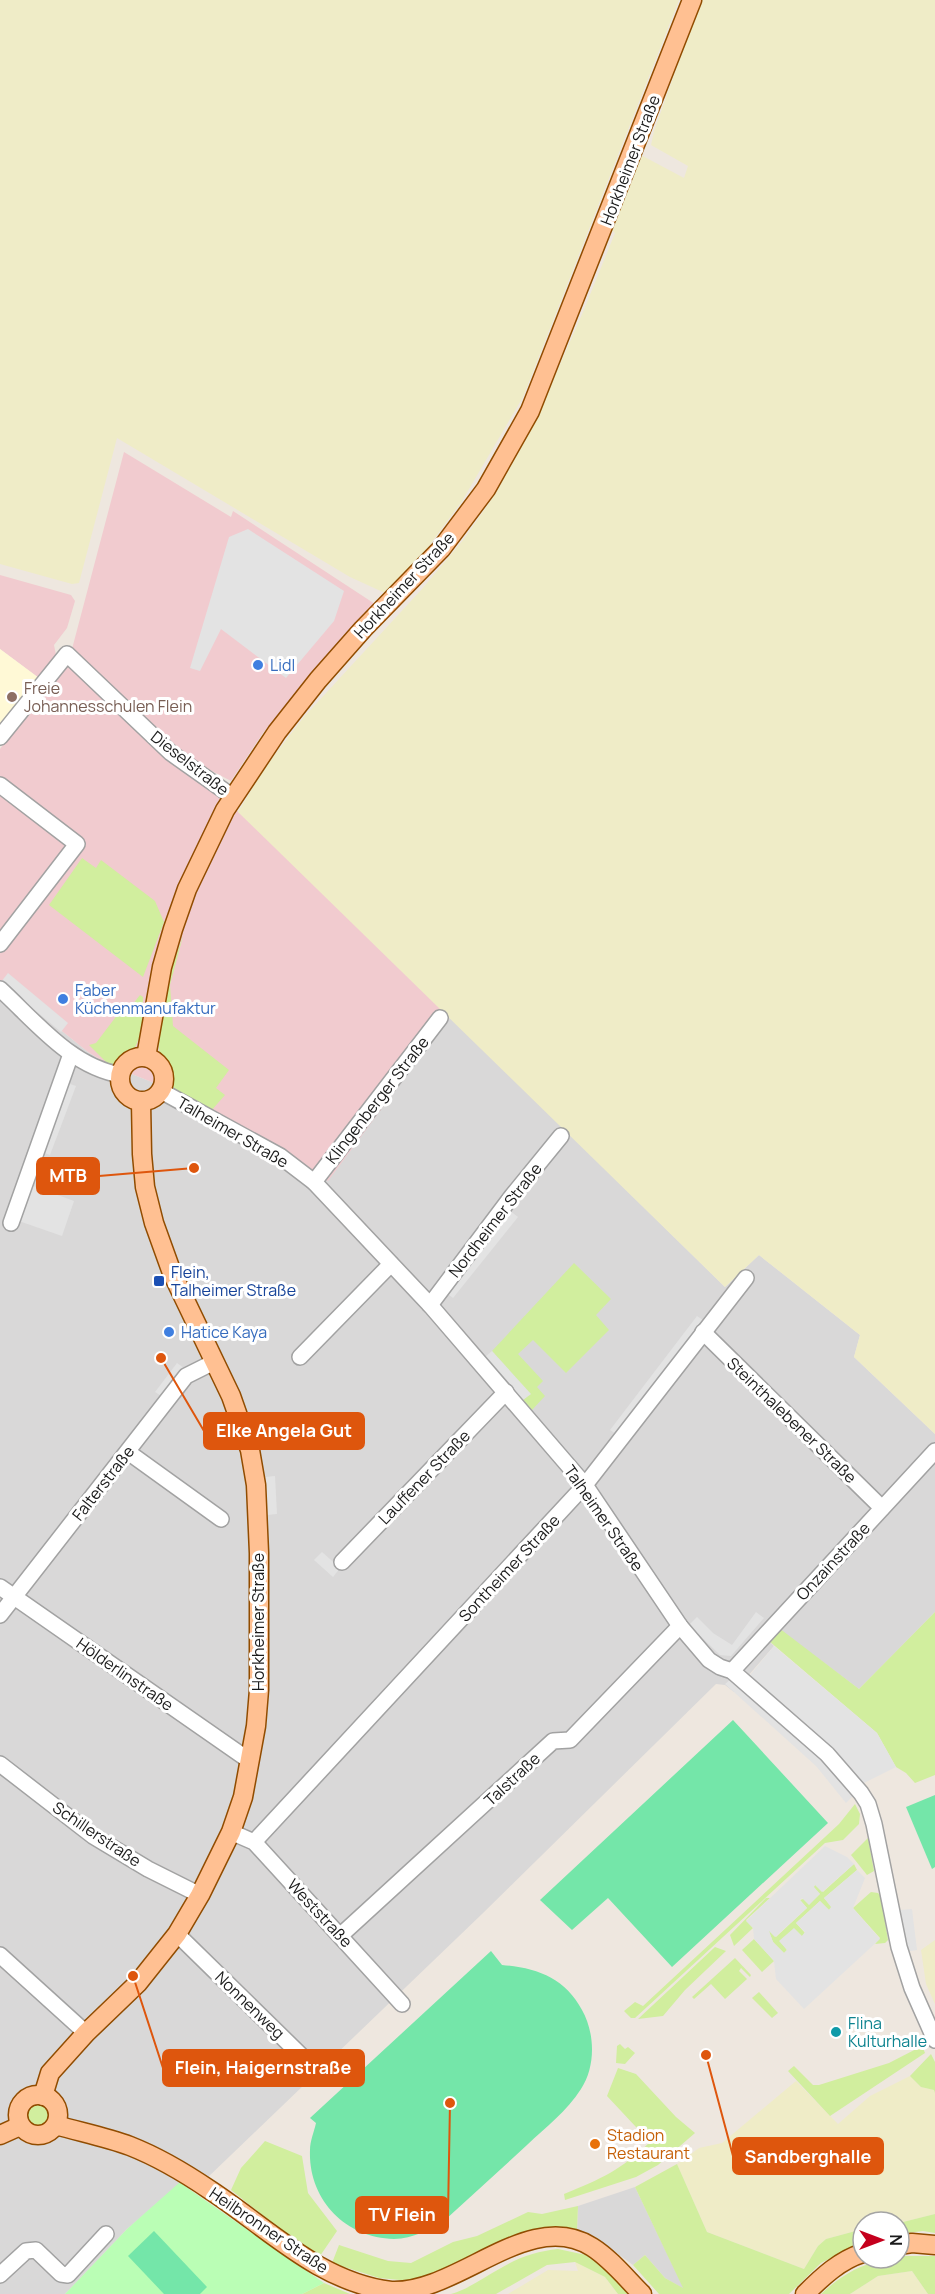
<svg xmlns="http://www.w3.org/2000/svg" width="935" height="2294" viewBox="0 0 935 2294" font-family="Manrope,sans-serif">
<style>
.residential{fill:#d9d8d8}
.commercial{fill:#f1cbcf}
.education{fill:#fff9d6}
.farmland{fill:#efecc7}
.grass{fill:#d1ee9e}
.park{fill:#bafeb5}
.pitch{fill:#74e6a9}
.parking{fill:#e3e3e3}
.lines{fill:none;stroke-linecap:round;stroke-linejoin:round}
.minor-casing{stroke:#a2a2a2;stroke-width:18}
.major-casing{stroke:#914c00;stroke-width:21}
.minor{stroke:#fff;stroke-width:15}
.major{stroke:#ffc092;stroke-width:18}
.shop-dot{fill:#3f7fe0;stroke:#fff;stroke-width:2}
.education-dot{fill:#8d6e63;stroke:#fff;stroke-width:2}
.transit-dot{fill:#1a4fb4;stroke:#fff;stroke-width:2}
.culture-dot{fill:#0f9aa8;stroke:#fff;stroke-width:2}
.food-dot{fill:#e8710a;stroke:#fff;stroke-width:2}
.labels{text-anchor:middle;stroke-width:6;stroke-linejoin:round;paint-order:stroke}
.street-label{font-size:16px;fill:#1b1b1b;stroke:#fff}
.shop-label{font-size:16px;fill:#366cbe;stroke:#fff;text-anchor:start}
.education-label{font-size:16px;fill:#785e54;stroke:#fff;text-anchor:start}
.transit-label{font-size:16px;fill:#164399;stroke:#fff;text-anchor:start}
.culture-label{font-size:16px;fill:#0d838f;stroke:#fff;text-anchor:start}
.food-label{font-size:16px;fill:#c56008;stroke:#fff;text-anchor:start}
.leader{fill:none;stroke:#de560d;stroke-width:2}
.callout-dot{fill:#de560d;stroke:#fff;stroke-width:2}
.callout{fill:#de560d;stroke:#de560d;stroke-width:2}
.callout-label{font-size:18px;text-anchor:middle;font-weight:bold;fill:#fff}
</style>
<rect width="100%" height="100%" fill="#eee7df"/>
<!-- residential -->
<g class="residential">
<path d="M0,981L88,1052L109,1065L172,1090L282,1151L328,1180L450,1017L725,1287L759,1255L860,1335L854,1357L935,1434V1612L859,1689L779,1629L769,1641L774,1646L734,1692L725,1685L716,1684L482,1914L205,2180L189,2189L181,2183L127,2229L65,2294H0Z"/>
<path d="M635,2187L684,2289L665,2278L645,2255L633,2265L595,2237L577,2230L578,2206Z"/>
</g>
<!-- commercial -->
<g class="commercial">
<path d="M124,452L231,517L233,511L375,604L263,733L231,781L178,753L450,1017L328,1181L282,1151L172,1090L109,1065L88,1052L0,981V749L72,649Z"/>
<path d="M0,575L71,595L75,601L67,628L54,645L56,655L39,678L0,649Z"/>
</g>
<!-- education -->
<path class="education" d="M0,649L39,678L5,722L0,725Z"/>
<!-- farmland -->
<g class="farmland">
<path d="M0,0H679L523,397L462,501L426,550L385,593L350,577L117,438L79,583L72,584L0,564Z"/>
<path d="M701,0H935V1434L854,1357L860,1335L759,1255L725,1287L238,812L264,769L303,718L422,589L464,539L496,493L533,426L583,312L615,233L611,230L639,154L684,178L688,166L651,145L654,131Z"/>
<path d="M935,1940V2004L926,1984L921,1950Z"/>
<path d="M910,2076L921,2087L934,2090L935,2093V2214L899,2223L863,2222V2229L826,2239L818,2246L804,2269L707,2232L677,2164L699,2148L722,2143L796,2081L838,2124L870,2096Z"/>
<path d="M575,2262L605,2277L618,2294H508L548,2270L578,2271Z"/>
<path d="M912,2271L928,2294H850L878,2276Z"/>
</g>
<!-- grass -->
<g class="grass">
<path d="M82,858L96,868L101,860L155,901L164,922L143,977L49,905Z"/>
<path d="M183,936L170,985L173,1026L229,1070L216,1088L225,1095L211,1111L172,1090C173,1072 164,1070 160,1056C153,1027 173,963 183,936Z"/>
<path d="M140,995L143,997C143,1025 142,1060 109,1065L89,1045L96,1043L121,1010L129,1009Z"/>
<path d="M574,1263L611,1299L596,1315L609,1330L566,1373L533,1340L518,1354L543,1381L537,1387L545,1396L532,1410L523,1400L530,1394L492,1351Z"/>
<path d="M935,1612V1775L915,1783L906,1773L896,1767L877,1733L769,1641L779,1628L859,1689Z"/>
<path d="M855,1804L860,1814L859,1824L843,1840L825,1843L635,2018H631L624,2011L635,2002L643,2006L839,1824Z"/>
<path d="M868,1838L874,1871L867,1875L851,1855Z"/>
<path d="M854,1864L857,1870L824,1898L832,1907L829,1910L820,1901L796,1923L805,1933L802,1936L780,1941L787,1950L784,1953L773,1942L768,1929L776,1937L807,1908L800,1900L820,1894L813,1887L816,1884L823,1892Z"/>
<path d="M871,1892L878,1893L881,1896L888,1940L885,1943L875,1944L880,1938L853,1908Z"/>
<path d="M766,1898H770L746,1920L753,1928L734,1946L730,1935Z"/>
<path d="M754,1939L774,1961L762,1972L742,1950Z"/>
<path d="M715,1947L726,1951L685,1990L663,2016L638,2019Z"/>
<path d="M735,1958L751,1975L750,1977L741,1968L739,1971L747,1979L725,1999L711,1984L694,1999L692,1997Z"/>
<path d="M759,1992L778,2013L772,2018L752,1998Z"/>
<path d="M620,2044L625,2049L628,2047L635,2053L625,2064L616,2063L617,2046Z"/>
<path d="M922,2046L925,2053L830,2116L788,2071L794,2066L813,2085H819L889,2063Z"/>
<path d="M931,2054L935,2062V2093L934,2090L921,2087L910,2076Z"/>
<path d="M618,2068L636,2074L676,2117L695,2133L658,2165L636,2177L565,2200L564,2194C601,2179 621,2170 650,2142L607,2096Z"/>
<circle cx="37" cy="2116" r="12"/>
<path d="M265,2141L302,2156L308,2193L337,2231L320,2256L285,2233L231,2190L241,2168Z"/>
<path d="M677,2164L707,2232L804,2269L818,2246L826,2239L863,2229V2242L821,2263L789,2294H659L633,2265L645,2255L665,2278L683,2288L635,2187Z"/>
<path d="M578,2206L577,2230L543,2227L514,2236L421,2282L379,2278L332,2263L339,2245L388,2261L411,2263L453,2242L477,2236L528,2212L542,2214Z"/>
<path d="M935,2214V2233L923,2231L899,2234V2223Z"/>
<path d="M558,2249L586,2255L604,2268L628,2294H618L605,2277L575,2262L547,2265L496,2294H451C469,2289 484,2277 501,2268C519,2257 538,2251 558,2249Z"/>
<path d="M904,2256H935V2294H928L912,2271L878,2276L850,2294H821C850,2268 867,2262 904,2256Z"/>
<path d="M324,2283L350,2294H302Z"/>
</g>
<!-- park -->
<path class="park" d="M180,2182L189,2189L324,2283L302,2294H65L127,2229Z"/>
<!-- pitch -->
<g class="pitch">
<path d="M733,1720L828,1823L672,1967L608,1898L572,1930L540,1900Z"/>
<path d="M935,1795V1867L932,1869L906,1807Z"/>
<path d="M491,1951L502,1965C537,1968 565,1978 582,2010C595,2033 596,2066 581,2089C567,2111 546,2127 527,2145C500,2170 472,2195 445,2220C430,2229 413,2239 394,2239C345,2238 308,2199 310,2150C310,2141 314,2132 316,2123L310,2118Z"/>
<path d="M154,2231L207,2287L200,2294H164L128,2256Z"/>
</g>
<!-- parking -->
<g class="parking">
<path d="M248,529L344,591L334,621L286,678L221,629L200,671L190,668L229,537Z"/>
<path d="M8,973L68,1023L61,1032L1,982Z"/>
<path d="M67,1083L76,1086L50,1155L42,1152Z"/>
<path d="M28,1184L74,1201L62,1236L16,1220Z"/>
<path d="M509,1210L518,1217L453,1298L444,1291Z"/>
<path d="M697,1316L703,1320L616,1434L610,1430Z"/>
<path d="M492,1351L531,1394L523,1400L485,1357Z"/>
<path d="M177,1363L184,1368L163,1397L155,1392Z"/>
<path d="M275,1476L277,1514L267,1515L265,1477Z"/>
<path d="M322,1552L340,1568L333,1577L314,1560Z"/>
<path d="M756,1612L764,1618L731,1656L720,1655L689,1625L697,1617L713,1633L732,1645Z"/>
<path d="M774,1646L877,1733L896,1767L862,1784L750,1675Z"/>
<path d="M731,1679L822,1759L854,1795L846,1803L816,1766L725,1684Z"/>
<path d="M825,1846L847,1857L854,1864L822,1892L815,1885L814,1887L820,1894L809,1905L802,1898L800,1900L807,1908L775,1937L769,1931L773,1942L784,1953L787,1950L779,1941L794,1928L802,1936L805,1932L796,1923L820,1901L829,1910L831,1907L824,1898L857,1870L865,1878L853,1908L880,1939L804,2009L776,1979L774,1961L754,1939L753,1928L746,1921Z"/>
<path d="M912,1909L917,1950L905,1952L900,1910Z"/>
</g>
<g class="lines">
<!-- minor casing -->
<g class="minor-casing">
<g id="minor">
<path d="M0,737L67,654L171,753L233,797"/>
<path d="M0,785L77,844L0,944"/>
<path d="M0,989C35,1021 71,1067 121,1075"/>
<path d="M161,1091L280,1156L314,1182L430,1305L585,1485L680,1626L709,1660L720,1667L732,1671L827,1754L861,1793L868,1804L874,1824L899,1947L912,1988L935,2040"/>
<path d="M314,1182L440,1018"/>
<path d="M11,1223L71,1054"/>
<path d="M430,1305L512,1196L561,1136"/>
<path d="M703,1332L882,1508"/>
<path d="M300,1357L391,1264"/>
<path d="M128,1452L221,1519"/>
<path d="M342,1562L506,1392"/>
<path d="M0,1587L250,1761"/>
<path d="M0,1615L186,1376L214,1362"/>
<path d="M732,1671L935,1451"/>
<path d="M0,1764L93,1836L148,1869L200,1895"/>
<path d="M231,1832L254,1842L402,2004"/>
<path d="M254,1842L585,1485L746,1278"/>
<path d="M177,1934L322,2076"/>
<path d="M341,1935L553,1741L570,1740L680,1626"/>
<path d="M0,1955L86,2033"/>
<path d="M0,2275L26,2251L36,2250L61,2274L68,2275L106,2234"/>
</g>
</g>
<!-- major casing -->
<g class="major-casing">
<g id="major">
<path d="M146,1057L162,967L173,929L187,889L225,810L277,732L318,680L363,629L441,549L486,489L530,411L692,0"/>
<circle cx="142" cy="1079" r="22"/>
<circle cx="38" cy="2115" r="20"/>
<path d="M43,2096L50,2073L86,2033L138,1983L177,1934L200,1895L231,1832L243,1797L256,1726L259,1690V1553L256,1485L250,1450L231,1396L172,1273L154,1223L145,1187L142,1154L141,1102"/>
<path d="M56,2125C80,2132 106,2137 130,2146C158,2157 185,2173 210,2190C268,2228 319,2282 391,2291C458,2294 529,2207 592,2247C611,2259 626,2278 642,2294"/>
<path d="M0,2135L20,2126"/>
<path d="M899,2245L912,2243L935,2245"/>
<path d="M805,2294C822,2277 840,2260 863,2253"/>
</g>
</g>
<!-- minor -->
<use href="#minor" class="minor"/>
<!-- major -->
<use href="#major" class="major"/>
</g>
<!-- markers -->
<g class="shop-dot">
<circle cx="258" cy="665" r="6"/>
<circle cx="63" cy="999" r="6"/>
<circle cx="169" cy="1332" r="6"/>
</g>
<circle class="education-dot" cx="12" cy="697" r="6"/>
<rect class="transit-dot" x="153" y="1275" width="12" height="12" rx="3"/>
<circle class="culture-dot" cx="836" cy="2032" r="6"/>
<circle class="food-dot" cx="595" cy="2144" r="6"/>
<g class="labels">
<!-- street labels -->
<g class="street-label">
<text transform="translate(630 160) rotate(-69)" y="6">Horkheimer Straße</text>
<text transform="translate(404 585) rotate(-47)" y="6">Horkheimer Straße</text>
<text transform="translate(190 763) rotate(38)" y="6">Dieselstraße</text>
<text transform="translate(377 1100) rotate(-52)" y="6">Klingenberger Straße</text>
<text transform="translate(233 1132) rotate(30)" y="6">Talheimer Straße</text>
<text transform="translate(495 1220) rotate(-52)" y="6">Nordheimer Straße</text>
<text transform="translate(792 1420) rotate(44)" y="6">Steinthalebener Straße</text>
<text transform="translate(424 1477) rotate(-46)" y="6">Lauffener Straße</text>
<text transform="translate(103 1483) rotate(-52)" y="6">Falterstraße</text>
<text transform="translate(604 1518) rotate(55)" y="6">Talheimer Straße</text>
<text transform="translate(833 1561) rotate(-47)" y="6">Onzainstraße</text>
<text transform="translate(509 1568) rotate(-47)" y="6">Sontheimer Straße</text>
<text transform="translate(258 1622) rotate(-90)" y="6">Horkheimer Straße</text>
<text transform="translate(125 1674) rotate(35)" y="6">Hölderlinstraße</text>
<text transform="translate(512 1779) rotate(-43)" y="6">Talstraße</text>
<text transform="translate(97 1834) rotate(34)" y="6">Schillerstraße</text>
<text transform="translate(320 1913) rotate(47)" y="6">Weststraße</text>
<text transform="translate(250 2005) rotate(44)" y="6">Nonnenweg</text>
<text transform="translate(269 2230) rotate(34)" y="6">Heilbronner Straße</text>
</g>
<!-- shop labels -->
<g class="shop-label">
<text x="270" y="671">Lidl</text>
<text x="75" y="996">Faber<tspan x="75" dy="18">Küchenmanufaktur</tspan></text>
<text x="181" y="1338">Hatice Kaya</text>
</g>
<!-- education labels -->
<g class="education-label">
<text x="24" y="694">Freie<tspan x="24" dy="18">Johannesschulen Flein</tspan></text>
</g>
<!-- transit labels -->
<g class="transit-label">
<text x="171" y="1278">Flein,<tspan x="171" dy="18">Talheimer Straße</tspan></text>
</g>
<!-- culture labels -->
<g class="culture-label">
<text x="848" y="2029">Flina<tspan x="848" dy="18">Kulturhalle</tspan></text>
</g>
<!-- food labels -->
<g class="food-label">
<text x="607" y="2141">Stadion<tspan x="607" dy="18">Restaurant</tspan></text>
</g>
</g>
<!-- callouts -->
<path class="leader" d="M194 1168L99 1176M161 1358L204 1431M133 1976L163 2068M706 2055L733 2156M450 2103L448 2215"/>
<g class="callout-dot">
<circle cx="194" cy="1168" r="6"/>
<circle cx="161" cy="1358" r="6"/>
<circle cx="133" cy="1976" r="6"/>
<circle cx="706" cy="2055" r="6"/>
<circle cx="450" cy="2103" r="6"/>
</g>
<g class="callout">
<rect x="37" y="1158" width="62" height="36" rx="6"/>
<rect x="204" y="1413" width="160" height="36" rx="6"/>
<rect x="163" y="2050" width="201" height="36" rx="6"/>
<rect x="733" y="2138" width="150" height="36" rx="6"/>
<rect x="356" y="2197" width="92" height="36" rx="6"/>
</g>
<g class="callout-label">
<text x="68" y="1182">MTB</text>
<text x="284" y="1437">Elke Angela Gut</text>
<text x="263" y="2074">Flein, Haigernstraße</text>
<text x="808" y="2163">Sandberghalle</text>
<text x="402" y="2221">TV Flein</text>
</g>
<!-- north arrow -->
<g transform="translate(881 2240) rotate(90)"><circle r="28" fill="#ffffff" stroke="#a4a4a4" stroke-width="1.5"/>
<path d="M0-4.5L10 22L0 15L-10 22Z" fill="#c5001d"/>
<text y="-9" font-size="16" font-weight="bold" text-anchor="middle" fill="#1b1b1b">N</text>
</g>
</svg>
